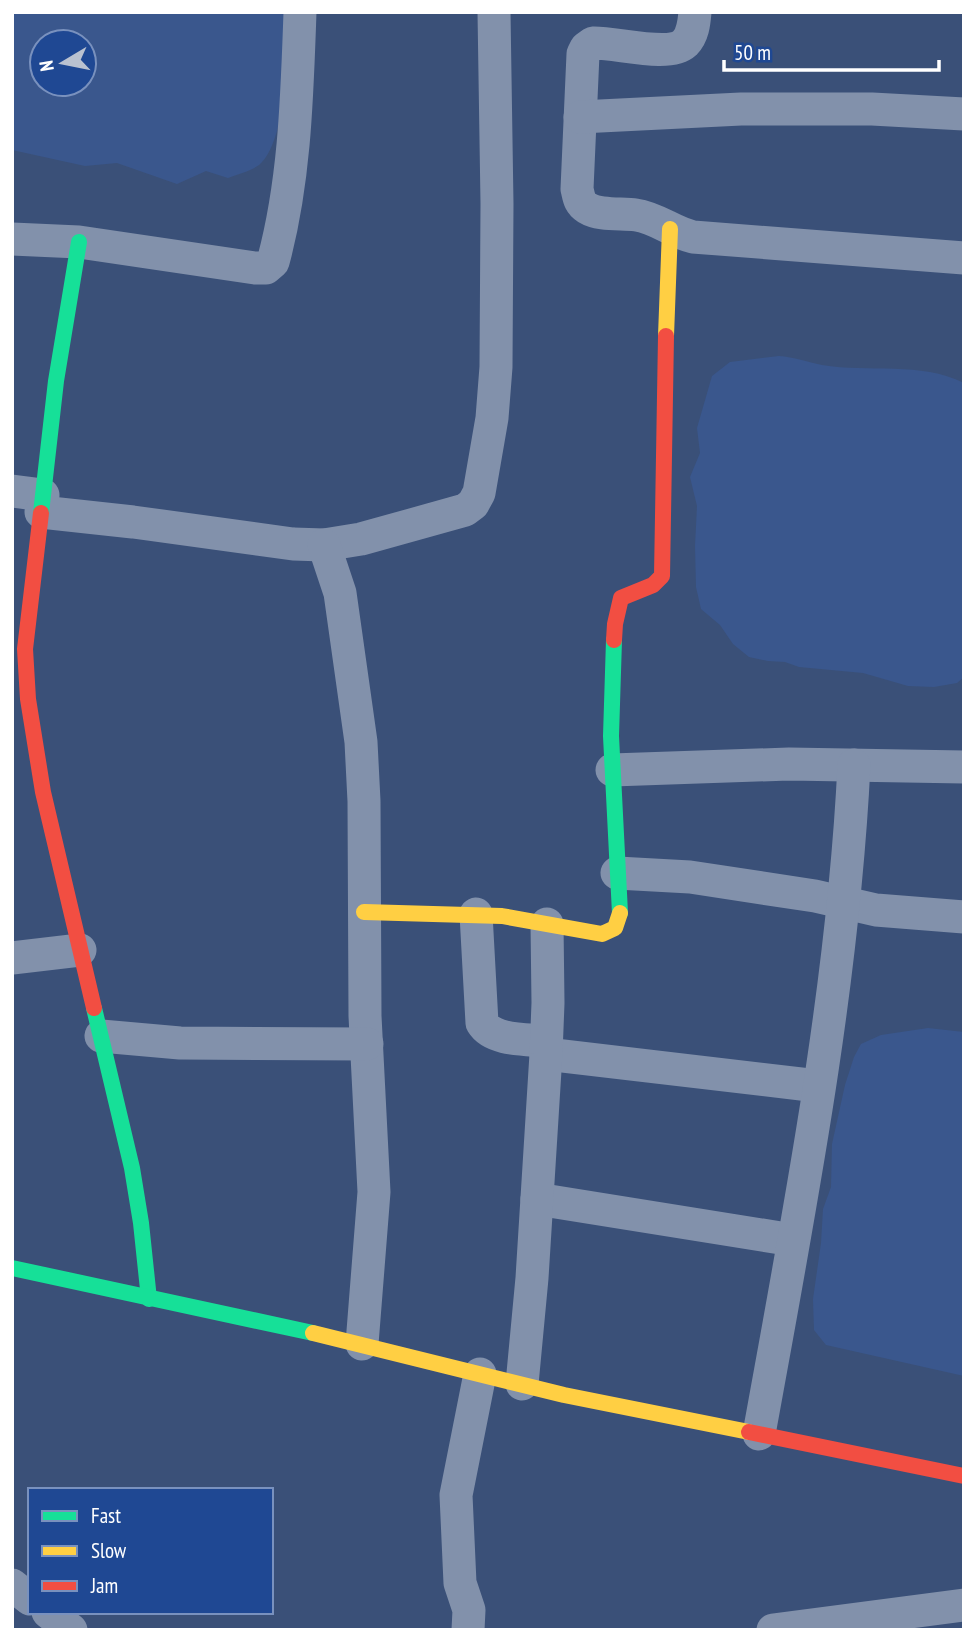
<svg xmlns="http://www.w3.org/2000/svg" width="976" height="1642" viewBox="0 0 976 1642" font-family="'PT Sans Narrow',sans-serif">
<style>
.water{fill:#3a578d;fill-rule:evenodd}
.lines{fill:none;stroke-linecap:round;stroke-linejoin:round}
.street{stroke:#8291ab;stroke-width:33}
.fast{stroke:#16e098;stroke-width:16}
.slow{stroke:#ffcf43;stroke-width:16}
.jam{stroke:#f24e42;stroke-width:16}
</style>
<rect width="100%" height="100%" fill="#3a5078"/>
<!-- water -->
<g class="water">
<path d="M12,12H291C288,47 287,143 259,165C251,171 238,174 228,178L206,171L177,184L117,163L85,166L12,150ZM42,42H84V84H42Z"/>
<path d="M779,356C794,357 807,362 822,365C869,373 920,361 964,383V677L957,683L934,687L908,686L863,673L799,667L785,662L768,661L749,657L733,644L720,625L701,609L696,587L695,546L697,506L690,477L700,453L697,428L712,376L730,362Z"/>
<path d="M928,1028L964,1032V1376L826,1345L814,1330L813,1299L821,1243L823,1209L831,1187L832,1144L845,1085L854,1057L861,1044L881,1035Z"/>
</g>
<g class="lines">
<!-- street -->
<g class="street">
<path d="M695,12C694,23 693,35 685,43C669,58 615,42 593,43L586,48L583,54L577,189C579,197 579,203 587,208C600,216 621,213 636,215C657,218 672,232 693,237L964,258"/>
<path d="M580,117L741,109H872L964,114"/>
<path d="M12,239L79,242L255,268H266L273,262C295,181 297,96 300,12"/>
<path d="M12,491L43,495"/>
<path d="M41,512L133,522L293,544L324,545L361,539L465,510L473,504L479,493L492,418L496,367L497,204L494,12"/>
<path d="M324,545L340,593L361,742L364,801L365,1016L374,1192L362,1344"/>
<path d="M612,770L789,764L964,767"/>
<path d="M617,873L690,877L815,896L876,910L964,917"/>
<path d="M476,914L482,1023C493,1041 526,1039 546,1041"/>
<path d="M12,958L80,950"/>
<path d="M101,1036L180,1043L367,1044"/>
<path d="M546,1054L818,1086"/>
<path d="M537,1199L793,1240"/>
<path d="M522,1384L532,1278L546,1054L548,1003L547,924"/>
<path d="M759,1434C799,1213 843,989 854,765"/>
<path d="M12,1585L30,1599"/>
<path d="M48,1612L71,1630"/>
<path d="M468,1630L469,1610L460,1583L456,1495L480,1374"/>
<path d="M773,1630L964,1605"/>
</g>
<!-- fast -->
<g class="fast">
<path d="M41,513L56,381L79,242"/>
<path d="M614,640L611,736L620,913"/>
<path d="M94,1008L132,1168L141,1223L149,1299"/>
<path d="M12,1268L313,1333"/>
</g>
<!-- slow -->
<g class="slow">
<path d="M666,336L670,229"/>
<path d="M364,912L502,916L602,934L615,928L620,913"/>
<path d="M313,1333L564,1395L749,1432"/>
</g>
<!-- jam -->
<g class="jam">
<path d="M41,513L25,649L28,699L43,792L94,1008"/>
<path d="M614,640L615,624L621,598L653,585L662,576L666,336"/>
<path d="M749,1432L964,1476"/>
</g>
</g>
<!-- border -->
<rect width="976" height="1642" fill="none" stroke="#ffffff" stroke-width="28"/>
<!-- legend -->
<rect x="28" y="1488" width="245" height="126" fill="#1f4893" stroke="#7991be" stroke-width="2"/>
<rect x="42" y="1511" width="35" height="10" fill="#16e098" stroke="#7991be" stroke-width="2"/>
<text x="91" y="1523" font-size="21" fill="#ffffff">Fast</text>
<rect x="42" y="1546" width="35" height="10" fill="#ffcf43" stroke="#7991be" stroke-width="2"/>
<text x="91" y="1558" font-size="21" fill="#ffffff">Slow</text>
<rect x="42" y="1581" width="35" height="10" fill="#f24e42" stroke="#7991be" stroke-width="2"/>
<text x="91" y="1593" font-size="21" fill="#ffffff">Jam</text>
<!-- north arrow -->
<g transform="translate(63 63) rotate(260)"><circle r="33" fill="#1f4893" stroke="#7991be" stroke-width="2"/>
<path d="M0-5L12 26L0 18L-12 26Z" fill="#bac2d0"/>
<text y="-10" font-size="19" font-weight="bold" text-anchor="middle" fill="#ffffff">N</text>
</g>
<!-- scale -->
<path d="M724 60v10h215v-10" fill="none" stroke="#ffffff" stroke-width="3.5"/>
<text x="734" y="60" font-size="21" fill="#ffffff" stroke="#1f4893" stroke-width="5" paint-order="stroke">50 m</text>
</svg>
